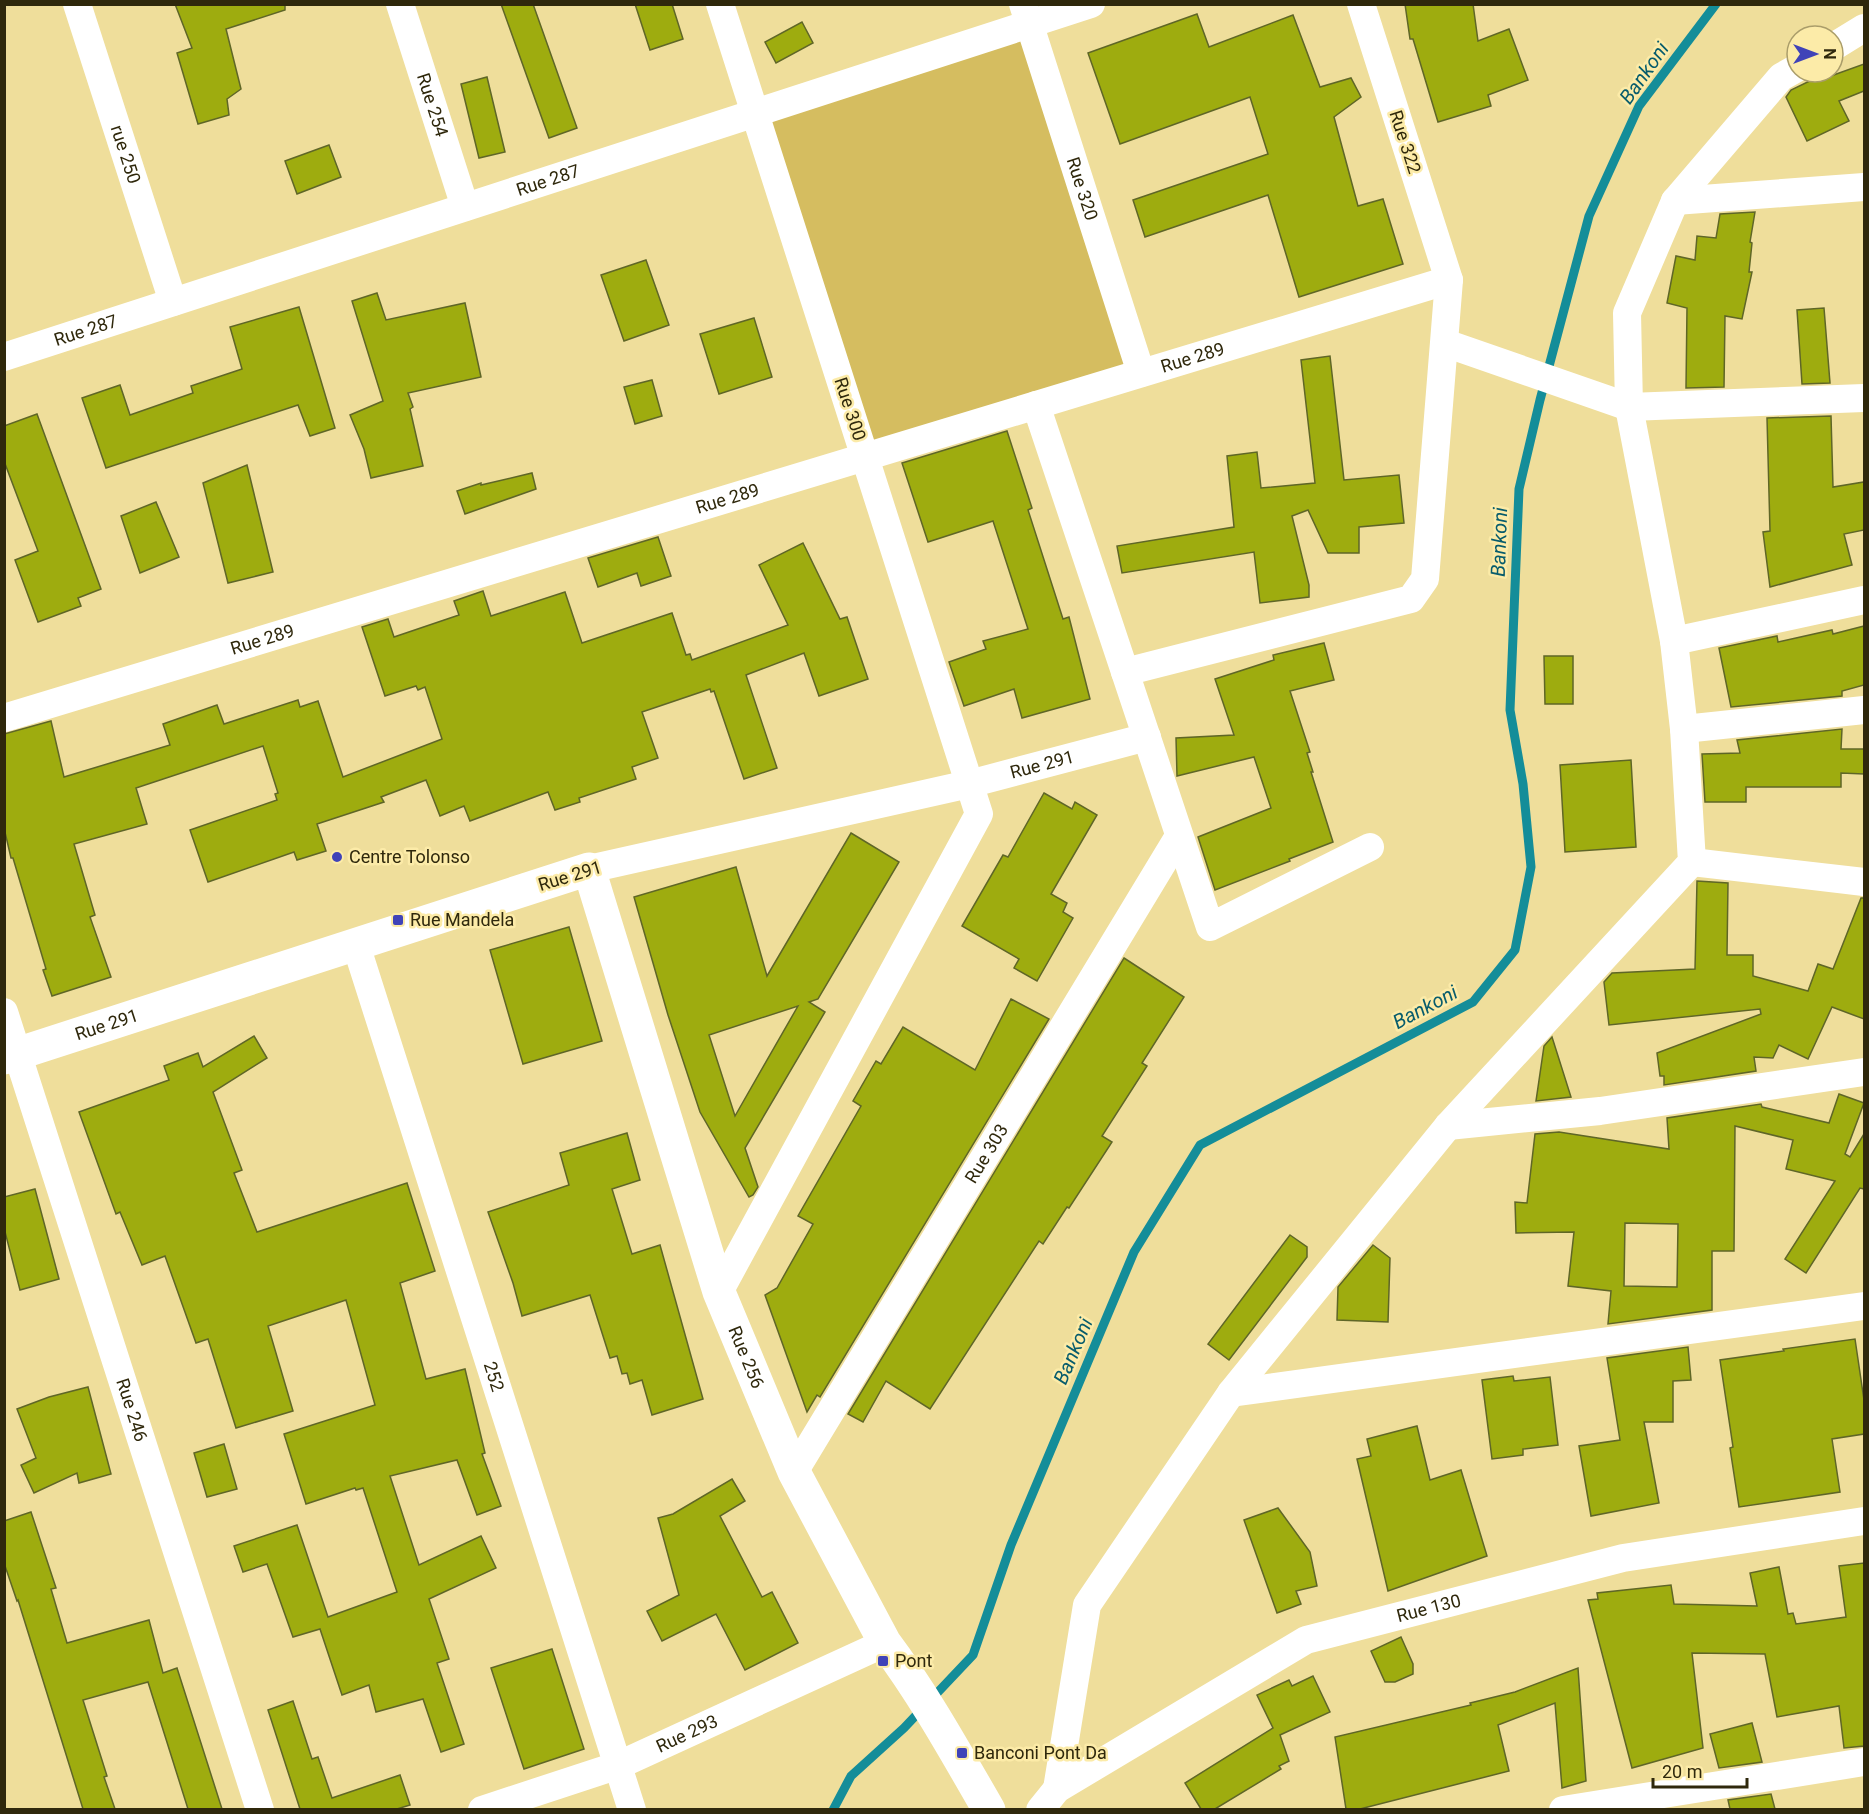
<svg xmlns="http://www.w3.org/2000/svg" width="1869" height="1814" viewBox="0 0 1869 1814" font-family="Roboto,sans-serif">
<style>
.green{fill:#d5bd60}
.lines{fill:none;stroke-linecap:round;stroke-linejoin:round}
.stream{stroke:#148d99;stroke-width:9}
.building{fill:#9eac0f;stroke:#5f6627;stroke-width:1.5;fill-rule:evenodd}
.street{stroke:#fff;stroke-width:28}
.secondary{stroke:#fff;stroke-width:33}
.poi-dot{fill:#4043b8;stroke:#fceba8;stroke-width:2}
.labels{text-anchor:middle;stroke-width:5;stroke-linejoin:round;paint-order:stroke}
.street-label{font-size:18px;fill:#2f280c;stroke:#fceba8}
.poi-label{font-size:18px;fill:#2f280c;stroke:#fceba8;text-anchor:start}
.water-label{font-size:20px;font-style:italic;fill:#085c6c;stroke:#fceba8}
</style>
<rect width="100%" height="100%" fill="#efde9b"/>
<!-- green -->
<path class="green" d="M1030,24L1141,373L865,457L755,114Z"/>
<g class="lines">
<!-- stream -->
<path class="stream" d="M833,1810L851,1776L904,1728L973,1655L1011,1545L1134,1252L1200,1145L1473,1002L1515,950L1531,867L1523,784L1510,710L1519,489L1540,400L1589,216L1639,106L1716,4"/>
</g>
<!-- building -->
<g class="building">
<path d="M175,4H285V10L226,29L241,89L227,99L229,115L198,124L177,53L192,48Z"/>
<path d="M501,4H533L577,128L549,138Z"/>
<path d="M635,4H672L683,39L650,50Z"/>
<path d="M1405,4H1473L1478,41L1509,29L1528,80L1488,95L1491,106L1438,122L1413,39H1410Z"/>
<path d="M1197,14L1209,47L1293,15L1320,87L1351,78L1361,97L1334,117L1358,206L1383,199L1403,264L1299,297L1268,195L1145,237L1133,200L1268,154L1250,97L1120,144L1088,53Z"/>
<path d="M802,22L813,43L776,63L765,42Z"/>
<path d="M1864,64V91L1839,101L1849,121L1807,141L1786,97L1791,90L1826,73L1828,77Z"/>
<path d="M487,77L505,152L479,158L461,84Z"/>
<path d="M329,145L341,177L297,194L285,161Z"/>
<path d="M1755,212L1750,242L1752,243L1749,272H1752L1742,319L1725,316L1724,387L1686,388L1687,308L1667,303L1676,256L1695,260L1697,236L1716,238L1720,214Z"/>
<path d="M646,260L669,325L624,341L601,275Z"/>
<path d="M377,293L386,320L465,303L481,377L408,393L413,407L410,409L423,466L371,478L364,449L350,415L383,401L352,301Z"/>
<path d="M299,307L335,428L310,436L298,405L106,468L82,398L120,385L130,415L193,393L191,386L242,369L230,327Z"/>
<path d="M1824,308L1830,383L1802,384L1797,310Z"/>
<path d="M754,318L772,377L719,394L700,334Z"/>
<path d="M1330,356L1344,480L1399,475L1404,523L1359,527V553H1328L1308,510L1292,516L1309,585V597L1260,603L1254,552L1122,573L1117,546L1234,527L1227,456L1257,452L1261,488L1315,483L1301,360Z"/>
<path d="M652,380L662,416L635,424L624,387Z"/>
<path d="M37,414L101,589L78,598L81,606L38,622L15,560L38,551L4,461V426Z"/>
<path d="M1831,416L1833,487L1864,482V530L1844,534L1852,565L1770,587L1763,532L1770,531L1767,418Z"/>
<path d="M1007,431L1032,508L1028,510L1063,619L1069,617L1090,699L1022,718L1014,689L964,706L949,662L986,649L983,641L1028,629L993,521L928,542L902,463Z"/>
<path d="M247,465L273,572L228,583L203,483Z"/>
<path d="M532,473L536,489L465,514L457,491L481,483V485Z"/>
<path d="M156,502L179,557L140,573L121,516Z"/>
<path d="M658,537L671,576L641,586L637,573L598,587L588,558Z"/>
<path d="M803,543L840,619L847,617L868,679L819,696L804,653L746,675L777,768L744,779L714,691L711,692L710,689L642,712L658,758L632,767L636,779L579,798L580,802L555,810L548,792L470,821L464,806L440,816L426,780L381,797L384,802L317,824L326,851L297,860L294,852L208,882L190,830L277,800L275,794L278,793L263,746L136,788L147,824L74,844L95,915L90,917L111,977L52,996L43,970L46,969L13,858H11L4,828V734L51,721L64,777L170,745L163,724L217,705L224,724L298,700L300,707L318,701L343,777L442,739L425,687L418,690L416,686L385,696L362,627L388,619L394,637L459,615L454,601L483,591L491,616L565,592L582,643L672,613L686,655L690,654L692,660L788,625L759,565Z"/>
<path d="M1864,626V685L1842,691V696L1731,707L1719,648L1777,636L1778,642L1832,630L1833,634Z"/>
<path d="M1324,643L1334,680L1290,691L1310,752L1307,753L1313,772H1311L1333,842L1289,859L1290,861L1215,890L1198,837L1271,808L1254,757L1177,776L1176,738L1234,735L1215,679L1274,660L1273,655Z"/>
<path d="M1544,656H1573V704H1545Z"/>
<path d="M1842,729L1841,749H1864V774L1841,773V787H1746V802H1705L1702,754L1740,753L1737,740Z"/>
<path d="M1631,760L1636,847L1565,852L1560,765Z"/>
<path d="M1044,793L1072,809L1075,802L1097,815L1051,894L1067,903L1063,912L1073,918L1037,981L1014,968L1019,959L962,926L1003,855L1008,857Z"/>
<path d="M851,833L899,862L818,999L809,1002L825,1012L745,1148L758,1187L753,1195L749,1197L700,1112L668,1015L634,897L736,867L767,976ZM798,1006L735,1116L709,1035Z"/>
<path d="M1697,881L1728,883L1727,955H1753V976L1808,991L1818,964L1833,969L1861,898H1864V1019L1832,1007L1808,1059L1779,1045L1773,1058L1754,1057L1756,1071L1664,1085V1076H1660L1657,1053L1761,1014L1760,1009L1609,1025L1604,982L1612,973L1695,969Z"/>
<path d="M569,927L602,1041L523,1064L490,950Z"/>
<path d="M1124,958L1184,997L1142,1063L1147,1066L1102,1136L1112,1142L1069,1208L1067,1207L1043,1244L1039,1241L930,1409L886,1381L863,1422L848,1414Z"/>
<path d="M1011,999L1049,1019L820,1397L817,1395L807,1412L765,1295L777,1288L813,1224L798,1216L861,1106L853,1101L876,1061L881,1064L903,1027L975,1070Z"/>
<path d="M254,1036L267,1058L213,1092L242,1170L234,1173L257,1232L407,1183L435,1271L400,1283L426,1379L465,1369L485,1453L482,1454L501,1506L477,1515L457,1460L390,1476L419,1565L481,1536L496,1568L429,1599L449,1659L437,1663L464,1744L441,1752L423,1699L376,1712L369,1685L342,1695L320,1629L293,1637L267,1564L243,1572L234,1546L297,1525L328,1617L397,1592L363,1488L356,1490L355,1488L306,1504L284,1434L375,1405L346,1300L268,1326L293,1411L236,1428L208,1339L196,1343L165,1256L142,1265L120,1212L116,1214L79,1112L169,1080L164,1066L198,1053L203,1067Z"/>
<path d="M1552,1037L1571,1097L1536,1101L1544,1046Z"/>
<path d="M1839,1094L1864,1103L1845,1154L1850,1157L1864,1134V1189L1860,1188L1806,1273L1785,1259L1835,1181L1786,1169L1793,1140L1735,1126L1734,1251H1712V1310L1608,1324L1611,1291L1568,1286L1574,1232L1516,1233L1515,1202L1527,1203L1535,1134L1559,1132L1669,1149L1667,1118L1761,1104L1762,1107L1829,1123ZM1625,1223L1678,1224L1677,1287L1624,1286Z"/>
<path d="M627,1133L640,1180L612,1189L632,1254L660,1245L703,1399L652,1415L642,1380L630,1384L627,1373L622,1374L617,1356L610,1358L590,1295L522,1316L513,1283L488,1212L569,1185L560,1153Z"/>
<path d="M35,1189L59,1279L20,1290L4,1228V1197Z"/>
<path d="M1290,1235L1307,1247V1257L1229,1360L1208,1344Z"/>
<path d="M1373,1245L1390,1258L1388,1322L1337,1320L1338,1287Z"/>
<path d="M1855,1339L1864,1400V1434L1832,1439L1840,1492L1739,1507L1730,1448L1733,1447L1720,1360L1784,1351L1783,1349Z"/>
<path d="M1688,1347L1691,1380L1673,1381V1422H1644L1659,1503L1591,1516L1579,1446L1620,1440L1607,1358Z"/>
<path d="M1513,1376L1514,1381L1550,1377L1558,1445L1523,1449V1455L1492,1459L1482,1380Z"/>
<path d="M88,1387L111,1474L79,1483L77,1473L34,1493L21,1465L36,1458L17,1409L49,1397Z"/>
<path d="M1417,1426L1430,1480L1461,1470L1487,1556L1388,1591L1357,1459L1371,1456L1367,1439Z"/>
<path d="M224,1444L237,1489L207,1497L194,1453Z"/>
<path d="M732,1479L745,1501L720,1516L762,1597L772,1592L798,1643L745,1670L716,1614L662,1641L647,1611L679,1595L658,1518L673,1514Z"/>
<path d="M1278,1508L1310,1552L1317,1586L1296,1591L1301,1604L1277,1613L1244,1520Z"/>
<path d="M31,1512L56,1588L51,1589L67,1643L149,1620L163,1673L177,1668L222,1809H188L148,1682L83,1700L107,1776L104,1777L115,1809H83L18,1600L17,1601L4,1563V1521Z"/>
<path d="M1864,1563V1746L1844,1748L1839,1706L1777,1717L1765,1654L1692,1653L1703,1748L1632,1768L1588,1600L1598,1599L1597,1593L1671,1585L1674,1604L1757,1606L1750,1573L1779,1567L1788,1614L1793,1613L1796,1624L1846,1617L1839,1566Z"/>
<path d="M1401,1637L1413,1664V1674L1395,1682H1385L1371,1651Z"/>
<path d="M552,1649L584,1749L524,1769L491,1668Z"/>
<path d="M1578,1668L1586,1781L1562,1788L1555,1703L1498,1725L1509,1771L1360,1809H1346L1335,1737L1471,1705L1470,1703L1515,1692Z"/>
<path d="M1313,1676L1330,1712L1280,1735L1289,1761L1279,1766L1281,1769L1215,1809H1201L1185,1783L1273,1728L1257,1695L1289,1680L1292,1686Z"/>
<path d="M293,1701L312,1759L318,1757L332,1798L400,1775L410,1805L397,1809H300L268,1710Z"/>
<path d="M1752,1723L1762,1762L1719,1768L1710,1734Z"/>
<path d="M1771,1794L1775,1809H1730L1728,1800Z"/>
</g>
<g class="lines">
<!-- street -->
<g class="street">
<path id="s1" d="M77,4L173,302"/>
<path id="s2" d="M400,4L465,207"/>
<path id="s3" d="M1023,4L1141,373"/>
<path d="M1833,47L1864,28"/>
<path d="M1675,201L1864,187"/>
<path d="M1445,343L1629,407L1864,398"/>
<path id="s4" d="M4,357L1091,4"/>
<path d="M1036,405L1210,927L1370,847"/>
<path d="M1674,641L1864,600"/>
<path d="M1125,672L1411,599L1425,579L1449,280L1361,4"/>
<path id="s5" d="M4,718L1449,280"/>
<path d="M1684,729L1864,710"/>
<path d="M1692,862L1864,882"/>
<path id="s6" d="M589,869L969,784L1147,737"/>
<path id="s7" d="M356,945L632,1810"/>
<path id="s8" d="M4,1012L260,1810"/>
<path d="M1448,1126L1600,1111L1864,1072"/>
<path d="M719,1292L979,814L720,4"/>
<path d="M1231,1393L1864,1306"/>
<path id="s9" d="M794,1472L1179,836"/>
<path d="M1057,1789L1087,1605L1231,1393L1448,1126L1692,862L1684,729L1674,641L1629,407L1627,313L1675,201L1781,77L1797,68"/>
<path id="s10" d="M482,1810L619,1765L885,1643"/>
<path id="s11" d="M1040,1810L1057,1789L1306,1640L1623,1558L1864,1521"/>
<path d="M1563,1810L1864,1762"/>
</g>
<!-- secondary -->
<path class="secondary" id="s12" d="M4,1058L589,869L719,1292L794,1472L885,1643C924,1695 956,1753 989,1810"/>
</g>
<!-- markers -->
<g class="poi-dot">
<circle cx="337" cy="857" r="6"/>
<rect x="392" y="914" width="12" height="12" rx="3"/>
<rect x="877" y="1655" width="12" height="12" rx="3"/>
<rect x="956" y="1747" width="12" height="12" rx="3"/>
</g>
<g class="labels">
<!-- street labels -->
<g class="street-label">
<text dy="6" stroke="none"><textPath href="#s2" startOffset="106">Rue 254</textPath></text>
<text transform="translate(1405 142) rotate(72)" y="6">Rue 322</text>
<text dy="6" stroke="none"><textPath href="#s1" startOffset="158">rue 250</textPath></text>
<text dy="6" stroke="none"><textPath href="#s4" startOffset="572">Rue 287</textPath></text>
<text dy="6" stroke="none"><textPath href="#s3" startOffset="194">Rue 320</textPath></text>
<text dy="6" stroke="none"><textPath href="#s4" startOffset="86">Rue 287</textPath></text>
<text dy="6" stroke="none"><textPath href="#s5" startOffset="1242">Rue 289</textPath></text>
<text transform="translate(850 409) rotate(72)" y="6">Rue 300</text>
<text dy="6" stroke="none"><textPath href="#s5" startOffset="756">Rue 289</textPath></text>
<text dy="6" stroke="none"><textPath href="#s5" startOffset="270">Rue 289</textPath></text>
<text dy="6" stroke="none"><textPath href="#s6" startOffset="465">Rue 291</textPath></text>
<text transform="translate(570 876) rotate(-17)" y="6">Rue 291</text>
<text dy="6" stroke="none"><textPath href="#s12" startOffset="108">Rue 291</textPath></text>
<text dy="6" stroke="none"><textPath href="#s9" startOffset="372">Rue 303</textPath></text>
<text dy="6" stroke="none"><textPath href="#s12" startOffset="1128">Rue 256</textPath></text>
<text dy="6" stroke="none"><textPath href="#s7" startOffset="453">252</textPath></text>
<text dy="6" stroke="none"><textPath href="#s8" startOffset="418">Rue 246</textPath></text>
<text dy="6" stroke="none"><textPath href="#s11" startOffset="444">Rue 130</textPath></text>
<text dy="6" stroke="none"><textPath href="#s10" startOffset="219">Rue 293</textPath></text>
</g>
<!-- poi labels -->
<g class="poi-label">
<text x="349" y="863">Centre Tolonso</text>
<text x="410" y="926">Rue Mandela</text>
<text x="895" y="1667">Pont</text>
<text x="974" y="1759">Banconi Pont Da</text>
</g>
<!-- water labels -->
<g class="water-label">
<text transform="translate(1644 73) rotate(-55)" y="7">Bankoni</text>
<text transform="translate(1499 542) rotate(-88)" y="7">Bankoni</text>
<text transform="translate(1425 1007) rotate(-28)" y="7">Bankoni</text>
<text transform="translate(1073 1351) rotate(-67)" y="7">Bankoni</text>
</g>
</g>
<!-- border -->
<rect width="1869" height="1814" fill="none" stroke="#2f280c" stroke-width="12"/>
<!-- north arrow -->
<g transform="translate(1815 54) rotate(90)"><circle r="28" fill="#fceba8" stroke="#aa9d6a" stroke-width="1.5"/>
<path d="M0-4.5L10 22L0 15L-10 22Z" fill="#4043b8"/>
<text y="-9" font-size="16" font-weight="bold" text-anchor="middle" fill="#2f280c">N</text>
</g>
<!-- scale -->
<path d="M1653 1778v9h94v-9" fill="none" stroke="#2f280c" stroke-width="3"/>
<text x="1662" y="1778" font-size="18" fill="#2f280c" stroke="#fceba8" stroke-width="4.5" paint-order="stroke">20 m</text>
</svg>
